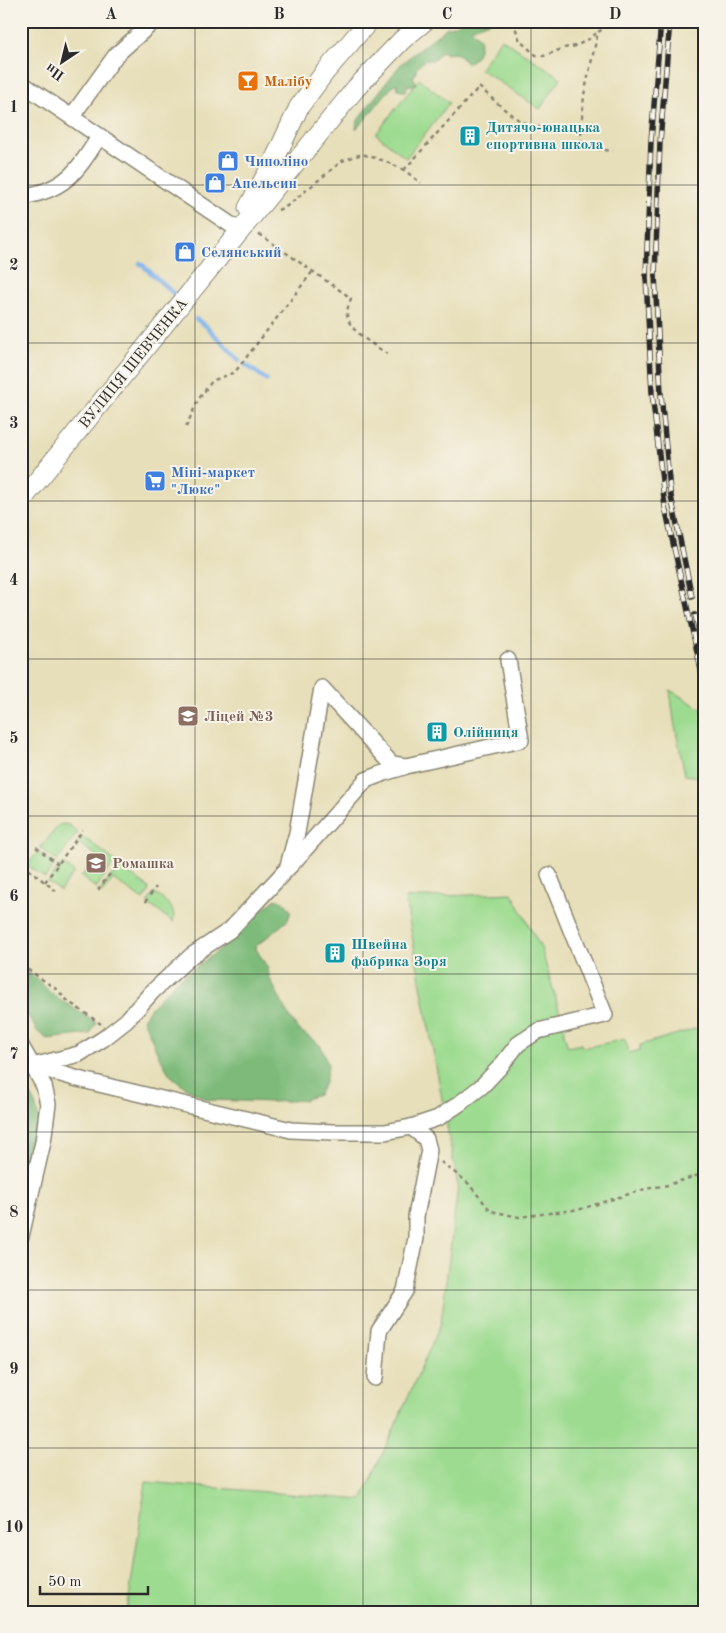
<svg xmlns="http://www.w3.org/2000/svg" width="726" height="1633" viewBox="0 0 726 1633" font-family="'Old Standard TT',serif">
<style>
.green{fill:#9ddb90;stroke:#64835e}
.forest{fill:#7ebb7a;stroke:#547352}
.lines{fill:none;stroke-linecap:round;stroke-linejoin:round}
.stream{stroke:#7eb2ec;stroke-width:4.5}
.minor-casing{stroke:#898572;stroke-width:18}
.major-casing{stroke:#898572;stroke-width:21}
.path{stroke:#898572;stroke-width:2.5;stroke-dasharray:4 4;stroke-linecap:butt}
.minor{stroke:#fff;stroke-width:15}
.major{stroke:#fff;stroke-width:19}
.rail-casing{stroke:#2b2b2b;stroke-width:5.5}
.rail{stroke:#f7f3e8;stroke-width:4;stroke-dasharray:11;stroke-linecap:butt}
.grid{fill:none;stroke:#2b2b2b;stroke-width:1;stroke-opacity:0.55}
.labels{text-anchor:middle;stroke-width:4;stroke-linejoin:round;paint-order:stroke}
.food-label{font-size:15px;font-weight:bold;fill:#c56008;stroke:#f7f3e8;text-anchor:start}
.culture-label{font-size:15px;font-weight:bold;fill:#0d838f;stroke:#f7f3e8;text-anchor:start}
.shop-label{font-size:15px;font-weight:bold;fill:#366cbe;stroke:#f7f3e8;text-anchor:start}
.street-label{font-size:15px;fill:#2b2b2b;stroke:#f7f3e8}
.education-label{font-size:15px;font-weight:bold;fill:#785e54;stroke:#f7f3e8;text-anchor:start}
.neatline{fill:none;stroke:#2b2b2b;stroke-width:2}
.grid-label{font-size:16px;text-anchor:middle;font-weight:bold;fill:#2b2b2b}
</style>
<rect width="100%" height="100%" fill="#f7f3e8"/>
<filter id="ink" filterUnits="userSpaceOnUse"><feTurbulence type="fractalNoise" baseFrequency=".02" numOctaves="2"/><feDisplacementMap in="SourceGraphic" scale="10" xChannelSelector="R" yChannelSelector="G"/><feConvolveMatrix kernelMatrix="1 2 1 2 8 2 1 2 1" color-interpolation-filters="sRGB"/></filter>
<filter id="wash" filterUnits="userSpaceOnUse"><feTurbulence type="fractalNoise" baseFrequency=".0096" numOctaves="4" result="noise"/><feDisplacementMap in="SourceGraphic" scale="20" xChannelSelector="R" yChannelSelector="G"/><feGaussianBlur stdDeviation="1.12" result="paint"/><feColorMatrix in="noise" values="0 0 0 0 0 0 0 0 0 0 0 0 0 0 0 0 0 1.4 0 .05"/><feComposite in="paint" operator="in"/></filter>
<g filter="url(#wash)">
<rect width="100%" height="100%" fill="#e7dfb9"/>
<!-- green -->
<g class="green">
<path d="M501,38L561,78L540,109L480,69Z"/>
<path d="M419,79L449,103L406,158L376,134Z"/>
<path d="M670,690L705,711V778L685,775L674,721Z"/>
<path d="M64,824L69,825L78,832L57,861L40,848L59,825Z"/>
<path d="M82,836L115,861L96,888L81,877L97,856L77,842Z"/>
<path d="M38,852L55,864L45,878L27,865Z"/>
<path d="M62,863L74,872L60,891L48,882Z"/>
<path d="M119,866L149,888V891L143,900L113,879L102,893L100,891Z"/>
<path d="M154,893C165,901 177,907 173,922L147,903Z"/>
<path d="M512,893L541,948L565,1030L563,1031L568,1047L581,1044L583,1048L625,1039L629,1053L640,1050V1045L705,1026V1612H127L146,1482L362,1500L441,1323L458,1186L405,898Z"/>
</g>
<!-- forest -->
<g class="forest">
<path d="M462,21H491L471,29L480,39C480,49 478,59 467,63L456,53L446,54L442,51L434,60H425L416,69V74L413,76L416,84L407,86L406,91H401L398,89L397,83C381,96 371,115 356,129L357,122L362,114L401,64L446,28L458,24Z"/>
<path d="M276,899L285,903L291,911L288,920L255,947L267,967L270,979L287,1013L298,1029L321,1046L328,1065L325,1083L318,1095L303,1100L274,1102L208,1100L185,1087L170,1075L159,1056L143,1019L152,1006L177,981L223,947L245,923Z"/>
<path d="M21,969L38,980L52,994L96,1023L90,1034L47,1039L37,1031L21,1003Z"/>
<path d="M21,1079L34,1100L40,1123L21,1204Z"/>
</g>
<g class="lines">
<!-- stream -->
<g class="stream">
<path d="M140,263L174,294"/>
<path d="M196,319L206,326L239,360"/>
<path d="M246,365L267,380"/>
</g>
</g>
</g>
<g filter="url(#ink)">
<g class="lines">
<!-- minor casing -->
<g class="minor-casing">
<g id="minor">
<path d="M21,83L240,231"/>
<path d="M72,116L116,55L154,21"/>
<path d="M21,197C65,190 76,173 99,137"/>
<path d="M290,866L366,780L384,773L404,767"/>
<path d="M21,1046L44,1086L48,1104L43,1142L21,1236"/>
<path d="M33,1066L79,1054L103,1039L126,1021L152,992L191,956L230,930L287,869L297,833L322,688L392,764L406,766L521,740L508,660"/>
<path d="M34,1066L78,1079L291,1130L332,1132H385L411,1127L438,1118L459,1104L482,1086L500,1067L518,1044L538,1031L605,1015L549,875"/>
<path d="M375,1378L379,1331L405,1291L416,1238V1216L429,1150L426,1139L411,1127"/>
</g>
</g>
<!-- major casing -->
<g class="major-casing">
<g id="major">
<path d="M248,208L272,165L299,107L325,72L369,21"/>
<path d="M21,501L356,88L402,40L425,21"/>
</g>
</g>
<!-- path -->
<g class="path">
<path d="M513,21L520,41L536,55L544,56L564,48L576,46L589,39L598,32"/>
<path d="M581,131V147L613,151"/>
<path d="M404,170L479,87C492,98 505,111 519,120C537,130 561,129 581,131L584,95L598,32L617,21"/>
<path d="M278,210L287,206L342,161L362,154L385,161L404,170L421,183"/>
<path d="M259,234L351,298C350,303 347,308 347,313C346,330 375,345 387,354"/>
<path d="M186,427L198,400L212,381L235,372L313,271"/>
<path d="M36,847L58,864"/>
<path d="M22,864L56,891"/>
<path d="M45,882L83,830"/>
<path d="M98,890L121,859"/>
<path d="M145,902L156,887"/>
<path d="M21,965L56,989L69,1002L101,1024"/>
<path d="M441,1162L467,1182L491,1211L519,1217L581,1209L645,1189L668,1185L705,1173"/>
</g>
<!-- minor -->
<use href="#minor" class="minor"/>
<!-- major -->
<use href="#major" class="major"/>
<!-- rail casing -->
<g class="rail-casing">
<g id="rail">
<path d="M661,21L651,141L646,277L652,393L665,507L705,688"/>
<path d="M670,21L660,142L655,275L661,394L670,491L692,597"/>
<path d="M695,615L705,651"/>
</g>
</g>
<!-- rail -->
<use href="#rail" class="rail"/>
</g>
</g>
<!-- grid -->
<path class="grid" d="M195,21V1612M363,21V1612M531,21V1612M21,185H705M21,343H705M21,501H705M21,659H705M21,816H705M21,974H705M21,1132H705M21,1290H705M21,1448H705"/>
<!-- icons -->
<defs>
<g id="bar-square" transform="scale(1.125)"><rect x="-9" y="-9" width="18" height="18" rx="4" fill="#e8710a" stroke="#f7f3e8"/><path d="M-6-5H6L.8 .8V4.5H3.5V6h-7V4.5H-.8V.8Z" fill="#fff"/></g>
<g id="building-square" transform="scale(1.125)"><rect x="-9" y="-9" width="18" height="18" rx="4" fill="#0f9aa8" stroke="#f7f3e8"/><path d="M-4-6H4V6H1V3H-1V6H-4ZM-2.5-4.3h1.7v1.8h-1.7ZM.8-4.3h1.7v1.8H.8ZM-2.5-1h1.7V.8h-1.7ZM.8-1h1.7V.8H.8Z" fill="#fff"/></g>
<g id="shop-square" transform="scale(1.125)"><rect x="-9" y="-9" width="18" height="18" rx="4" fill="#3f7fe0" stroke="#f7f3e8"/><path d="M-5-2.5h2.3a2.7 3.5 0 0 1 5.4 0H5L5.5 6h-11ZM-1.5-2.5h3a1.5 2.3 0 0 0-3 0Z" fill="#fff"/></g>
<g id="supermarket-square" transform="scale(1.125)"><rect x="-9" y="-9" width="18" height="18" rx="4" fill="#3f7fe0" stroke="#f7f3e8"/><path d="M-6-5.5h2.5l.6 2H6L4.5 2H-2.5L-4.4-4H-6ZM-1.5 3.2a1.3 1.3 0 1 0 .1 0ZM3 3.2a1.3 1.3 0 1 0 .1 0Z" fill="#fff"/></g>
<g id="school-square" transform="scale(1.125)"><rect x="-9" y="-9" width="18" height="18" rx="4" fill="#8d6e63" stroke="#f7f3e8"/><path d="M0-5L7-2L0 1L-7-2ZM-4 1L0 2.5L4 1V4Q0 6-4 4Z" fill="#fff"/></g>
</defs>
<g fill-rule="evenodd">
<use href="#bar-square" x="248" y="81"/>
<use href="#building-square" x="470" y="136"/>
<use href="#shop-square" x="228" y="161"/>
<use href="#shop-square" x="215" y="183"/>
<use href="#shop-square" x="185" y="252"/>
<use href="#supermarket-square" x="155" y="481"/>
<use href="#school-square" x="188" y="716"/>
<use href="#building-square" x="437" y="732"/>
<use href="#school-square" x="96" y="863"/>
<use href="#building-square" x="335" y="953"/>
</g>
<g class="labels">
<!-- food labels -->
<g class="food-label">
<text x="264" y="86">Малібу</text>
</g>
<!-- culture labels -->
<g class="culture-label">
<text x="486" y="132">Дитячо-юнацька<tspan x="486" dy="17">спортивна школа</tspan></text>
<text x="453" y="737">Олійниця</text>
<text x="351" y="949">Швейна<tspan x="351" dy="17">фабрика Зоря</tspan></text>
</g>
<!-- shop labels -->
<g class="shop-label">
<text x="244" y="166">Чиполіно</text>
<text x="231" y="188">Апельсин</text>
<text x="201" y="257">Селянський</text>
<text x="171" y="477">Міні-маркет<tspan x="171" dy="17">"Люкс"</tspan></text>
</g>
<!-- street labels -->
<g class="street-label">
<text transform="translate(133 363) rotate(-51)" y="5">ВУЛИЦЯ ШЕВЧЕНКА</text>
</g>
<!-- education labels -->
<g class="education-label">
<text x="204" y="721">Ліцей №3</text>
<text x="112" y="868">Ромашка</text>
</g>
</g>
<!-- margin -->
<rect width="726" height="1633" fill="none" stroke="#f7f3e8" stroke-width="55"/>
<!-- north arrow -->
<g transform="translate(62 62) rotate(215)" stroke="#f7f3e8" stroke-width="4" paint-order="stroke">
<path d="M0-4L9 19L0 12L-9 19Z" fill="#2b2b2b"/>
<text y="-8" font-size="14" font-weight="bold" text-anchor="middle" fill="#2b2b2b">Пн</text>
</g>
<!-- scale -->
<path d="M40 1586v8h108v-8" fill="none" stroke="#2b2b2b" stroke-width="2.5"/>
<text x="48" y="1586" font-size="15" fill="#2b2b2b" stroke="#f7f3e8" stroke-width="4" paint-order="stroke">50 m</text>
<rect x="28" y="28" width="670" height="1578" class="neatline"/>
<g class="grid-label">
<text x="111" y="19">A</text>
<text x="279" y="19">B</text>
<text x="447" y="19">C</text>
<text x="615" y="19">D</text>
<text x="14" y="112">1</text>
<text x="14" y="270">2</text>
<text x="14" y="428">3</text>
<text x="14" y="585">4</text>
<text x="14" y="743">5</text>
<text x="14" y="901">6</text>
<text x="14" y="1059">7</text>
<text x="14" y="1217">8</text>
<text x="14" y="1374">9</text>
<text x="14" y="1532">10</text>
</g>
</svg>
